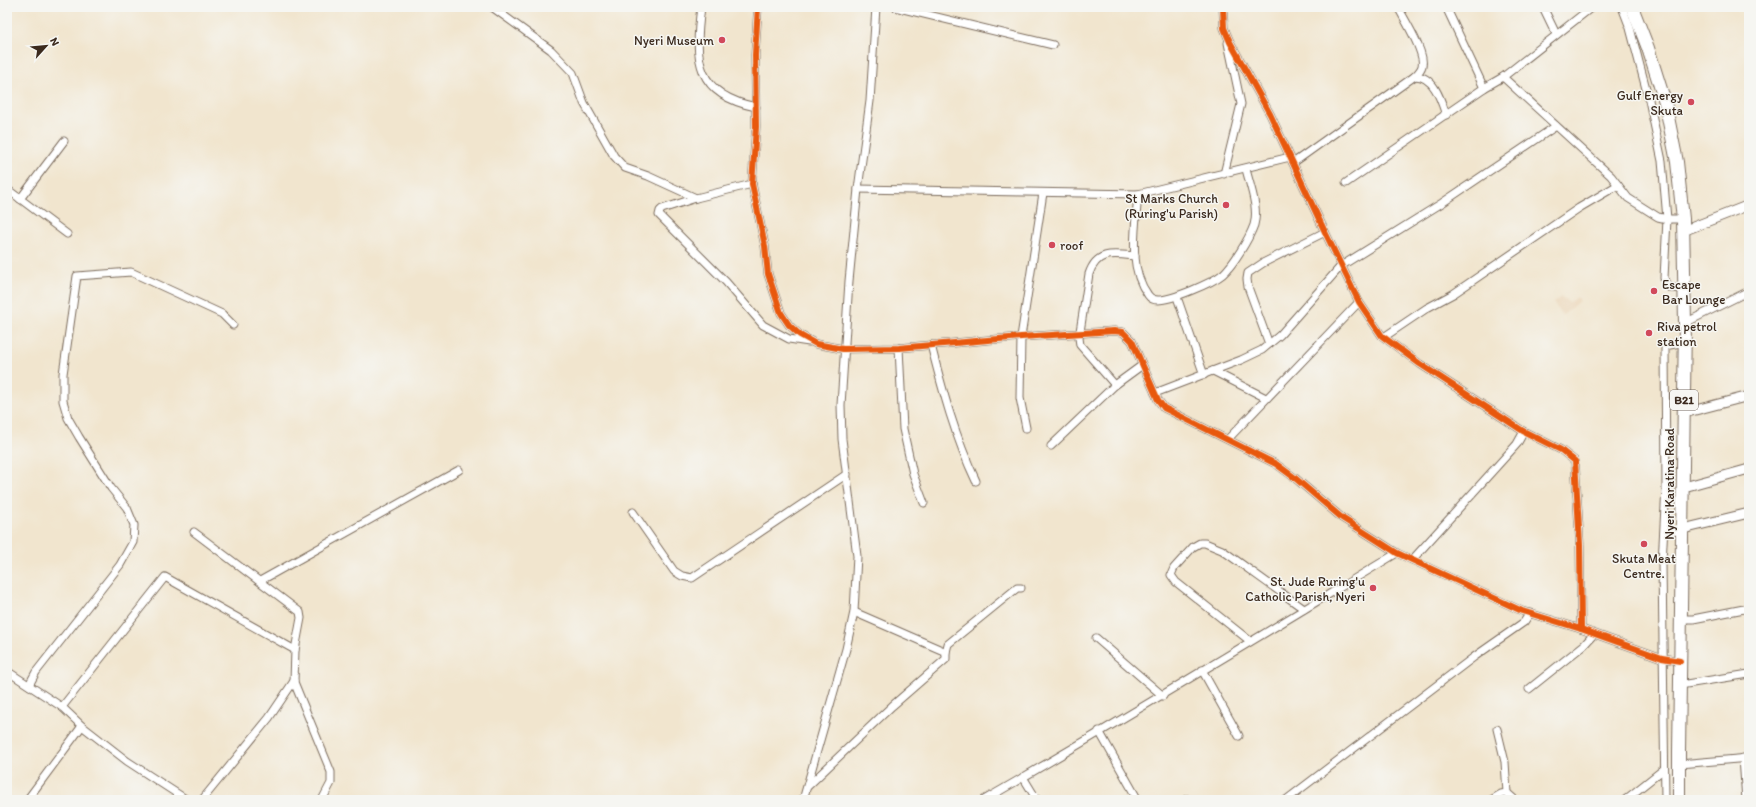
<svg xmlns="http://www.w3.org/2000/svg" width="1756" height="807" viewBox="0 0 1756 807" font-family="Itim,sans-serif">
<style>
.built{fill:#ecd7ba}
.lines{fill:none;stroke-linecap:round;stroke-linejoin:round}
.minor-casing{stroke:#7b6b5c;stroke-width:9}
.tertiary-casing{stroke:#7b6b5c;stroke-width:11}
.trunk-casing{stroke:#7b6b5c;stroke-width:14}
.minor{stroke:#fff;stroke-width:7}
.tertiary{stroke:#fff;stroke-width:9}
.trunk{stroke:#fff;stroke-width:12}
.cycleway-casing{stroke:#f6f6f2;stroke-width:8}
.cycleway{stroke:#e8590c;stroke-width:6}
.poi-dot{fill:#d1495b;stroke:#f6f6f2;stroke-width:1.5}
.labels{text-anchor:middle;stroke-width:3;stroke-linejoin:round;paint-order:stroke}
.shield{fill:#f6f6f2;stroke:#73675e;stroke-width:1}
.shield-label{font-size:12px;font-weight:bold;fill:#3b2a1e}
.poi-label{font-size:13px;fill:#3b2a1e;stroke:#f6f6f2;text-anchor:end}
.street-label{font-size:13px;fill:#3b2a1e;stroke:#f6f6f2}
</style>
<rect width="100%" height="100%" fill="#f6f6f2"/>
<filter id="ink" filterUnits="userSpaceOnUse"><feTurbulence type="fractalNoise" baseFrequency=".025" numOctaves="2"/><feDisplacementMap in="SourceGraphic" scale="8" xChannelSelector="R" yChannelSelector="G"/><feConvolveMatrix kernelMatrix="1 2 1 2 8 2 1 2 1" color-interpolation-filters="sRGB"/></filter>
<filter id="wash" filterUnits="userSpaceOnUse"><feTurbulence type="fractalNoise" baseFrequency=".012" numOctaves="4" result="noise"/><feDisplacementMap in="SourceGraphic" scale="16" xChannelSelector="R" yChannelSelector="G"/><feGaussianBlur stdDeviation="0.9" result="paint"/><feColorMatrix in="noise" values="0 0 0 0 0 0 0 0 0 0 0 0 0 0 0 0 0 1.4 0 .05"/><feComposite in="paint" operator="in"/></filter>
<g filter="url(#wash)">
<rect width="100%" height="100%" fill="#f1e5ce"/>
<!-- built -->
<path class="built" d="M1561,297L1563,299L1564,298L1569,303L1577,297L1580,300L1563,315L1553,303Z"/>
</g>
<g filter="url(#ink)">
<g class="lines">
<!-- minor casing -->
<g class="minor-casing">
<g id="minor">
<path d="M492,7L551,50L573,73L584,103L614,156L625,168L648,176L696,198L752,184"/>
<path d="M701,7C694,60 696,95 756,107"/>
<path d="M758,7L755,55L756,127L752,184L765,246L768,274L781,313L789,325L800,335L816,344L843,349L899,348L1021,337L1114,331L1123,332L1132,341L1158,400L1164,408L1276,464L1295,478L1342,518L1397,553L1522,611L1581,629L1662,658L1680,661"/>
<path d="M895,7L1053,45"/>
<path d="M1223,7L1224,28L1230,42L1270,114L1325,232L1359,302L1382,336L1420,364L1523,431L1561,450L1575,461L1580,545L1581,629"/>
<path d="M1446,7L1484,88L1503,77L1592,7"/>
<path d="M1543,7L1556,34"/>
<path d="M1622,7L1630,28L1649,100L1662,161L1667,219L1664,278L1666,283L1670,288L1685,289"/>
<path d="M1415,76C1434,76 1441,100 1446,115"/>
<path d="M1503,77L1611,176L1628,198L1658,217L1667,219H1683"/>
<path d="M1293,163L1415,76C1418,73 1421,70 1422,66C1426,53 1404,19 1398,7"/>
<path d="M1224,174L1241,104L1228,43"/>
<path d="M1346,183L1484,88"/>
<path d="M7,189L67,234"/>
<path d="M858,189L1138,194L1290,157"/>
<path d="M1138,194C1136,225 1127,267 1148,295C1150,298 1154,300 1158,300C1172,300 1212,283 1223,274C1233,265 1249,239 1254,225C1259,208 1250,186 1246,169"/>
<path d="M696,198L662,209L660,211L659,215L726,282L763,325L789,339L809,342"/>
<path d="M20,199L64,141"/>
<path d="M1177,297L1204,375"/>
<path d="M1685,323L1749,291"/>
<path d="M1384,337L1427,308L1453,294L1579,208L1618,185"/>
<path d="M1269,344L1248,287L1247,279L1248,273L1263,263L1325,232"/>
<path d="M931,345C943,392 955,437 976,481"/>
<path d="M899,348L903,429L913,474L924,503"/>
<path d="M1213,371L1266,398"/>
<path d="M1115,385L1080,345L1079,338L1089,274C1097,250 1114,254 1135,256"/>
<path d="M1155,393L1241,360L1262,350L1280,335L1341,266L1442,203L1556,126"/>
<path d="M1026,428L1020,398L1021,337L1043,193"/>
<path d="M1228,439L1359,302"/>
<path d="M1051,446L1115,385L1141,366"/>
<path d="M633,512L674,571L682,576L692,578L847,474"/>
<path d="M194,532L300,612L301,618L295,650L294,682L331,772V783L322,800"/>
<path d="M1664,534L1683,529"/>
<path d="M1412,560L1517,444L1522,435L1523,431"/>
<path d="M260,581L459,470"/>
<path d="M854,612L946,652"/>
<path d="M1681,619H1693L1749,608"/>
<path d="M1096,638L1163,696"/>
<path d="M1250,641L1176,582L1171,575L1174,568L1193,547L1200,543H1205L1222,550L1304,609"/>
<path d="M1202,670L1239,736"/>
<path d="M7,671L62,707L82,726L127,761L187,800"/>
<path d="M29,685L36,672L120,565L133,542L134,525L127,508L111,488L79,437L68,418L63,401V374L77,276L131,272L222,314L233,325"/>
<path d="M1680,685L1749,674"/>
<path d="M1529,689L1584,645L1594,634"/>
<path d="M62,707L165,577L295,650"/>
<path d="M1497,729L1505,762L1507,793"/>
<path d="M1099,731L1138,800"/>
<path d="M1743,758L1746,800"/>
<path d="M1679,764L1749,758"/>
<path d="M1023,777L1037,800"/>
<path d="M808,786L892,706L946,659V652L948,644L1017,588H1021"/>
<path d="M27,800L82,726"/>
<path d="M202,800L269,718L294,681"/>
<path d="M803,800L846,649L854,612L857,556L842,439L841,405L849,281L858,189L870,101L876,7"/>
<path d="M984,800C1123,720 1260,636 1397,553"/>
<path d="M1185,800L1187,799"/>
<path d="M1286,800L1474,657L1524,622L1530,613"/>
<path d="M1491,800L1501,794L1507,793L1515,800"/>
<path d="M1625,800L1664,769"/>
<path d="M1665,800L1662,563L1666,487L1665,346L1685,342"/>
</g>
</g>
<!-- tertiary casing -->
<g class="tertiary-casing">
<g id="tertiary">
<path d="M1683,231L1749,205"/>
<path d="M1684,413L1749,396"/>
<path d="M1684,487L1749,469"/>
<path d="M1683,529L1749,513"/>
</g>
</g>
<!-- trunk casing -->
<g class="trunk-casing">
<path id="trunk" d="M1632,7L1648,48L1665,102L1677,162L1683,219L1685,323L1679,752V800"/>
</g>
<!-- minor -->
<use href="#minor" class="minor"/>
<!-- tertiary -->
<use href="#tertiary" class="tertiary"/>
<!-- trunk -->
<use href="#trunk" class="trunk"/>
<!-- cycleway casing -->
<g class="cycleway-casing">
<g id="cycleway">
<path d="M758,7L755,55L756,127L752,184L765,246L768,274L781,313L789,325L800,335L816,344L843,349L899,348L1021,337L1114,331L1123,332L1132,341L1158,400L1164,408L1276,464L1295,478L1342,518L1397,553L1522,611L1581,629L1662,658L1680,661"/>
<path d="M1223,7L1224,28L1230,42L1270,114L1325,232L1359,302L1382,336L1420,364L1523,431L1561,450L1575,461L1580,545L1581,629"/>
</g>
</g>
<!-- cycleway -->
<use href="#cycleway" class="cycleway"/>
</g>
</g>
<!-- markers -->
<g class="poi-dot">
<circle cx="722" cy="40" r="4"/>
<circle cx="1691" cy="102" r="4"/>
<circle cx="1226" cy="205" r="4"/>
<circle cx="1052" cy="245" r="4"/>
<circle cx="1654" cy="291" r="4"/>
<circle cx="1649" cy="333" r="4"/>
<circle cx="1644" cy="544" r="4"/>
<circle cx="1373" cy="588" r="4"/>
</g>
<g class="labels">
<!-- shield labels -->
<rect class="shield" x="1670" y="390" width="28" height="20" rx="3"/>
<g class="shield-label">
<text x="1684" y="404">B21</text>
</g>
<!-- poi labels -->
<g class="poi-label">
<text x="714" y="45">Nyeri Museum</text>
<text x="1683" y="100">Gulf Energy<tspan x="1683" dy="15">Skuta</tspan></text>
<text x="1218" y="203">St Marks Church<tspan x="1218" dy="15">(Ruring'u Parish)</tspan></text>
<text x="1060" y="250" text-anchor="start">roof</text>
<text x="1662" y="289" text-anchor="start">Escape<tspan x="1662" dy="15">Bar Lounge</tspan></text>
<text x="1657" y="331" text-anchor="start">Riva petrol<tspan x="1657" dy="15">station</tspan></text>
<text x="1644" y="563" text-anchor="middle">Skuta Meat<tspan x="1644" dy="15">Centre.</tspan></text>
<text x="1365" y="586">St. Jude Ruring'u<tspan x="1365" dy="15">Catholic Parish, Nyeri</tspan></text>
</g>
<!-- street labels -->
<g class="street-label">
<text transform="translate(1669 484) rotate(-90)" y="5">Nyeri Karatina Road</text>
</g>
</g>
<!-- margin -->
<rect width="1756" height="807" fill="none" stroke="#f6f6f2" stroke-width="24"/>
<!-- north arrow -->
<g transform="translate(46 46) rotate(63)" stroke="#f6f6f2" stroke-width="3" paint-order="stroke">
<path d="M0-3L7 15L0 10L-7 15Z" fill="#3b2a1e"/>
<text y="-6" font-size="11" font-weight="bold" text-anchor="middle" fill="#3b2a1e">N</text>
</g>
</svg>
